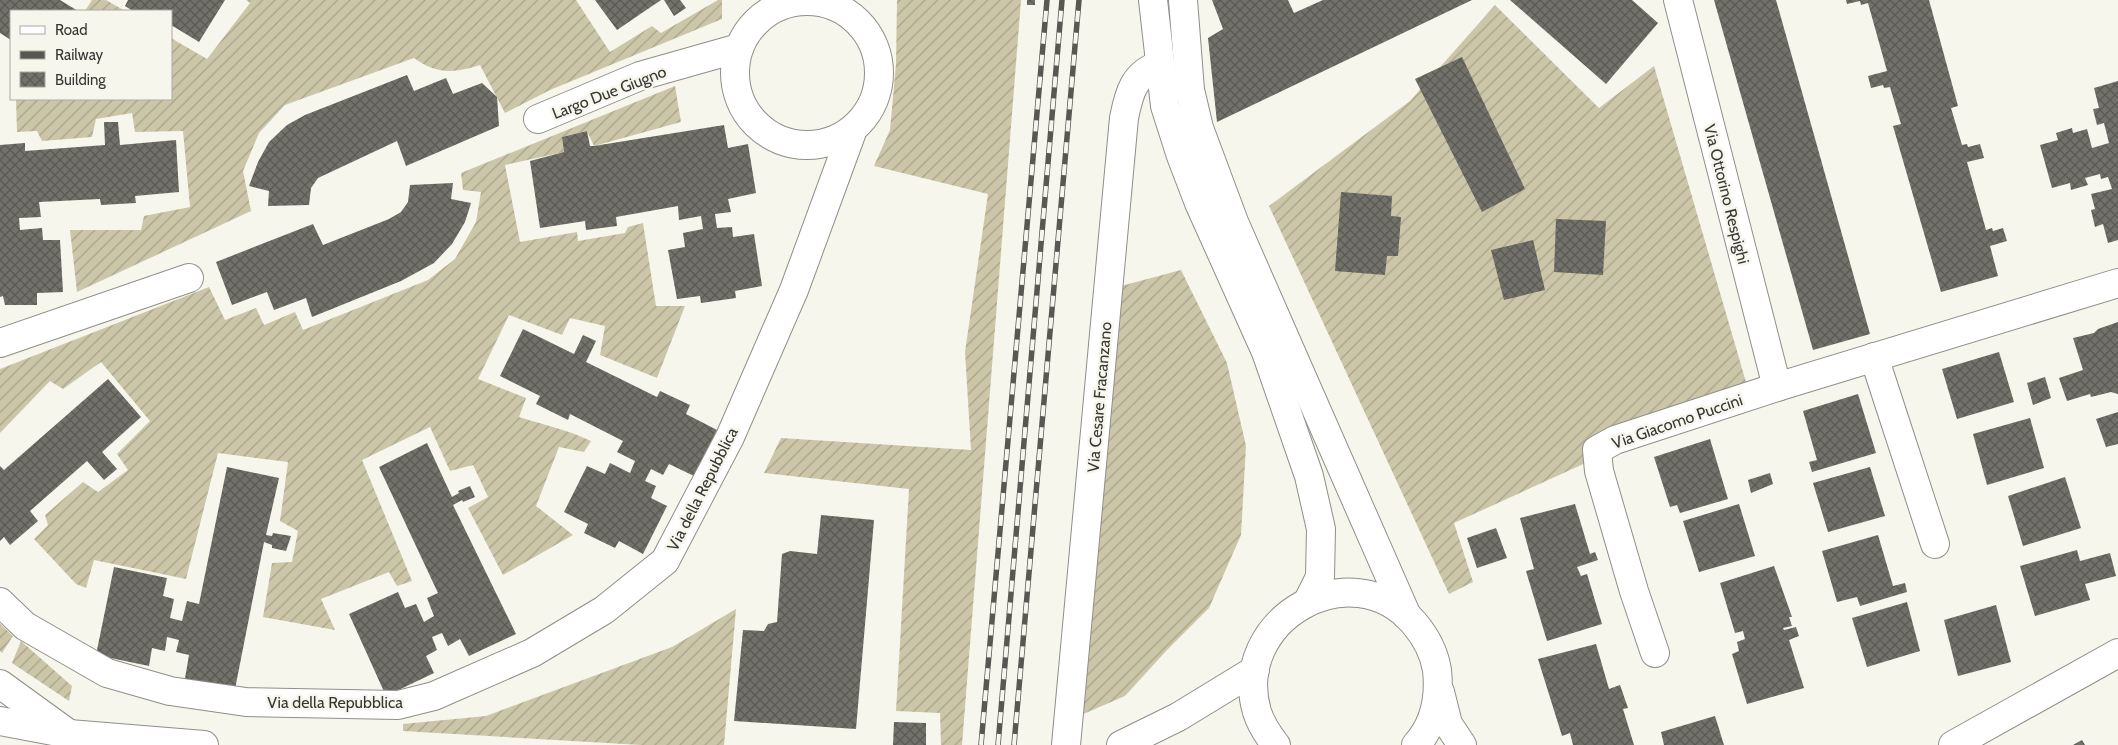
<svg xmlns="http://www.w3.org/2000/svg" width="2118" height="745" viewBox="0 0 2118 745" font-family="Cabin,sans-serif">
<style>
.garden{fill:url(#garden-furrows)}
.building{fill:url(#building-cross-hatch)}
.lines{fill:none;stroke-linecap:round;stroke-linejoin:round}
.minor-casing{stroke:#908e87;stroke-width:30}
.tertiary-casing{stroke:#908e87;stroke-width:30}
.secondary-casing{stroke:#908e87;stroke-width:30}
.minor{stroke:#fff;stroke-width:28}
.tertiary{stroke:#fff;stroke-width:28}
.secondary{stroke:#fff;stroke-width:28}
.rail-casing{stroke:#585752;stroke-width:5.5}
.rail{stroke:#f7f6ed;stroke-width:4;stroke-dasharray:11;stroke-linecap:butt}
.labels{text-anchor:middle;stroke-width:5;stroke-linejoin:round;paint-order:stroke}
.street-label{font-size:16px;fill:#373633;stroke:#f7f6ed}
</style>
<defs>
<pattern id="garden-furrows" width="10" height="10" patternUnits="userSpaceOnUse" patternTransform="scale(1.25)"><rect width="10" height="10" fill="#ccc6a9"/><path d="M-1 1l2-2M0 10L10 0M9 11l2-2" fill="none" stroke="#a6a28a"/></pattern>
<pattern id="building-cross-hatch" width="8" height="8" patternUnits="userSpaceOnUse" patternTransform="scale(1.25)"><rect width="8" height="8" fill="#72716a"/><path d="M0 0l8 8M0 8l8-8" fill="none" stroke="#5a5953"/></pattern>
</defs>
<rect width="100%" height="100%" fill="#f7f6ed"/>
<!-- garden -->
<g class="garden">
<path d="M92,0H106L125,11H85Z"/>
<path d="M246,0H576L610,52L652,26L661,33L718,0H722V19L550,90L505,113L480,65C455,73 437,75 414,58L285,105L259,133L243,171L251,211L77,292L70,230H141L144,216L190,207L183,131L135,132L132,113L96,119L92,137L42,141L37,131L17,132L16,99H171V38L207,59L250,3Z"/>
<path d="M897,0H1021L962,745H941L940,713L896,711L909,489L764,473L781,438L971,450L965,352L988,194L874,166L890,130L896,64Z"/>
<path d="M1495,5L1599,108L1654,66L1748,389L1454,523L1473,582L1449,594L1269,206L1410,101Z"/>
<path d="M675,86L681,122L594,146L587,131L562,137L564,152L505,165L520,242L577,232L578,241L625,233L628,227L643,223L656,306H685L657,378L600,355L605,326L570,318L562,335L509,315L478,379L526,398L519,417C544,425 569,430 591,441L584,452L559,447L536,506L573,535L503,575L468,508L488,497L473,465L450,471L430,427L362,460L412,581L397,586L389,572L321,599L335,630L263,617L272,563L292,562L298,531L280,521L288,462L218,453L186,579L94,560L86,588L76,584L34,539L48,525L45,515L83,482L98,492L128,470L117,454L150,421L101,362L63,389L50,381L0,433V369L209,287L225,320L256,308L264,325L295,312L303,330L428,280L455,259L476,222L481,192L463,190L461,173Z"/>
<path d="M1181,270L1227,363L1246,446L1241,535L1209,608L1167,650L1125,696L1081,715L1121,286Z"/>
<path d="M736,609L724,745H641L403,731V724L486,716L672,647Z"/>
<path d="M0,624L13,636L2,653L0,651Z"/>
<path d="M21,641L72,686L69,701L12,663Z"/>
</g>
<!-- building -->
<g class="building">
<path d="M0,0H60L78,11H11V40L0,33Z"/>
<path d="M128,0H225L199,42L171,25V11H133L125,6Z"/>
<path d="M595,0H661L617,30Z"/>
<path d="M664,0H680L686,8L674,16Z"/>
<rect x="1027" y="0" width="8" height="5"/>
<path d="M1212,0H1288L1294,13L1323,0H1472L1217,122L1208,38L1223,29Z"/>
<path d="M1510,0H1632L1658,23L1606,84Z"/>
<path d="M1714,0H1776L1870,334L1813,350Z"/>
<path d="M1846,0H1929L1958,106L1951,108L1962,145L1967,144L1968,147L1980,144L1984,158L1967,162L1986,230L1992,228L1993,231L2003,228L2007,241L1990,246L1998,276L1941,292L1893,126L1901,124L1890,87L1884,88L1883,85L1871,88L1868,76L1887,71L1868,3L1861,5L1860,1L1847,4Z"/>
<path d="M1462,57L1525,189L1482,212L1415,79Z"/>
<path d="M407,75L414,91L446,78L453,94L482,83L497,97L499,126L406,166L397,141L318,178L311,188L309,205L268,206L269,191L249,186L258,162L269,142L287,125L305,115Z"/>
<path d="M2118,81V240L2108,243L2103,224L2095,227L2091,210L2095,209L2091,194L2112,189L2108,177L2101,179L2100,174L2085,178L2088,185L2071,190L2070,183L2052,188L2040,145L2058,140L2056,133L2072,128L2073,133L2087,129L2092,148L2109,143L2104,123L2097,125L2093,109L2099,108L2094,88Z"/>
<path d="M104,122H118L120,145L176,140L179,192L135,196L136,203L101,205L100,199L39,202L41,217L19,218L20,230L42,228L43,240H60L63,292L37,293V305H5L3,296L0,297V145L25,143V151L105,145Z"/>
<path d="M724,125L728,148L748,144L756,193L728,199L731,212L715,214L717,228L732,227L733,237L754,234L762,286L735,291L736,298L701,303L700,296L677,299L668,250L685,247L683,233L703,229L701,216L679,220L678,206L616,217L617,226L586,230L585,221L540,228L530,161L564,152L562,137L587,131L590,146H594Z"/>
<path d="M453,183L451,199L471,203L465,222L452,244L434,263L401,281L312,317L306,298L274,310L267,292L232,305L216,262L313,224L323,245L389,219L401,212L408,202L410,185Z"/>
<path d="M1341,192L1392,196L1391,216L1401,217L1398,256H1387L1385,275L1335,271Z"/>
<path d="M1556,219L1606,221L1603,275L1554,272Z"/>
<path d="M1533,240L1545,290L1504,300L1491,250Z"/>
<path d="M2118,322V394L2111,392L2091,397L2090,394L2067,401L2059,378L2083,370L2073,338L2094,333L2098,329Z"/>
<path d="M523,329L574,354L583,335L596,341L586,362L657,397L660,391L690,405L686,414L717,430L694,476L669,464L663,475L651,469L645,481L656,486L651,498L667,506L643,554L619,541L615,548L584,533L588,524L564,512L587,466L605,474L610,463L630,473L635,461L617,452L623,441L570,414L568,420L536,404L540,396L500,376Z"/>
<path d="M1999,352L2014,402L1957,419L1942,369Z"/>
<path d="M2045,377L2051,398L2033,405L2027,383Z"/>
<path d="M108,379L141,417L102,452L117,469L104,480L87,461L30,511L38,521L10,545L4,537L0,541V466L4,470Z"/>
<path d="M1858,394L1876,453L1812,472L1809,462L1817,460L1803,411Z"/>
<path d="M2118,412V444L2106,447L2096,419Z"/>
<path d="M2030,418L2044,468L1987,485L1973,434Z"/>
<path d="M1710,439L1728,499L1680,513L1677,505L1670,507L1654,457Z"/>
<path d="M427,443L452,497L459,493L458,491L470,486L475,497L463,502L462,500L453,505L516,634L469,656L460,639L448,646L442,633L432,637L437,650L426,656L434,673L386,696L349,614L398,592L405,608L416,604L424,622L434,616L427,598L438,593L379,467Z"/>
<path d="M227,467L279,478L266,535L272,536L273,533L291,536L286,551L272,548V545L264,542L234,694L184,684L189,655L176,652L179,640L167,637L165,651L152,648L149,666L96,655L114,567L167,578L163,596L174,599L170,618L182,621L187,601L199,604Z"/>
<path d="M1870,467L1885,516L1828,532L1813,483Z"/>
<path d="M1770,473L1773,484L1751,493L1748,480Z"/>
<path d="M2065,477L2081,528L2023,546L2008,496Z"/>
<path d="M1575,504L1590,554L1595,552L1598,560L1577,567L1581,576L1587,574L1602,624L1547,641L1526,571L1534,569L1520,518Z"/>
<path d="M1739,504L1755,556L1699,572L1683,521Z"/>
<path d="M821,515L874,520L856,729L734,721L743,630L764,631L768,624L777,622L782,554L790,551L817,554Z"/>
<path d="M1496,528L1507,558L1477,568L1467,538Z"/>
<path d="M1878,535L1893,586L1905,583L1907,592L1860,606L1857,597L1837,602L1822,551Z"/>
<path d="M2077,550L2080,561L2110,553L2116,576L2085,584L2090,600L2035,616L2020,566Z"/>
<path d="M1774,566L1792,617H1789L1792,626L1783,628L1784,630L1796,627L1799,636L1789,640L1804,688L1747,704L1732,654L1739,651L1737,642L1745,639L1743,631L1735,633L1720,583Z"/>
<path d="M1907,602L1920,651L1867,667L1852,618Z"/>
<path d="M1996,605L2011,662L1958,676L1944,620Z"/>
<path d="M1596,644L1609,689L1620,685L1628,708L1623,709L1634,745H1573L1570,733L1562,736L1538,659Z"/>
<path d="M1715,716L1724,745H1664L1661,732Z"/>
<path d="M894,722L926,723V745H893Z"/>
<path d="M2082,740L2085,745H2073Z"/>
</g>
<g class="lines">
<!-- minor casing -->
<g class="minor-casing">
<g id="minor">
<path d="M1678,0L1777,387"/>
<circle cx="807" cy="73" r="72"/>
<path d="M538,119L640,76L739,48"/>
<path d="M0,343L189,278"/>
<path d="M1874,357L1935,544"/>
<path d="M0,602L25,626L107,673L170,691L246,702L398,705L434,696L532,653L604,610L665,561L730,437L794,290L853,129"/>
<path d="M1655,653L1634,591L1599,471L1597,450L1615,440L1777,387L2118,283"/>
<path d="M1066,745L1124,118C1129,93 1134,73 1160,65"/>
<path d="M1953,745L2118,653"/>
</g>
</g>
<!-- tertiary casing -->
<g class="tertiary-casing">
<g id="tertiary">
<path d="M1153,0L1165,106L1181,156L1199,203L1266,352L1309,476L1321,529L1320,577L1308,601"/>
<path d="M1183,0L1190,90L1199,128L1234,222L1407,616"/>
<path d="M0,684L69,734"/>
</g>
</g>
<!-- secondary casing -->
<g class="secondary-casing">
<g id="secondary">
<path d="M1440,692L1448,724L1462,745"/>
<path d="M0,721L69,734L204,745"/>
<path d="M1121,745L1178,717L1255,670"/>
<path d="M1276,745C1268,735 1261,724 1257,712C1230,620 1351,550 1414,623C1426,637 1434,652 1437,670C1440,698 1435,724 1416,745"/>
</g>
</g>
<!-- minor -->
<use href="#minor" class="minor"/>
<!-- tertiary -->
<use href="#tertiary" class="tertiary"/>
<!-- secondary -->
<use href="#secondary" class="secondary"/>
<!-- rail casing -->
<g class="rail-casing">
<g id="rail">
<path d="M981,745L1047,0"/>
<path d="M998,745L1062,0"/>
<path d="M1014,745L1079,0"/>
</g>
</g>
<!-- rail -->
<use href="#rail" class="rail"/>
</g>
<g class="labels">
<!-- street labels -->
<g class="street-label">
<text transform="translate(609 92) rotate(-21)" y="6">Largo Due Giugno</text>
<text transform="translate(1727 194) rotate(76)" y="6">Via Ottorino Respighi</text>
<text transform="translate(1099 397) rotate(-85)" y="6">Via Cesare Fracanzano</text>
<text transform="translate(1677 421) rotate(-19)" y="6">Via Giacomo Puccini</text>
<text transform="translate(702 489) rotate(-63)" y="6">Via della Repubblica</text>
<text x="335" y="708">Via della Repubblica</text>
</g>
</g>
<!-- legend -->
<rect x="10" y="10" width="162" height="90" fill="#f7f6ed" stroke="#aaa9a3"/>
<rect x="20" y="26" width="25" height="8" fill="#ffffff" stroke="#aaa9a3"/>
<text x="55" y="35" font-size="15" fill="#373633">Road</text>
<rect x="20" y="51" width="25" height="8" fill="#585752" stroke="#aaa9a3"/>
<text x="55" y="60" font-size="15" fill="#373633">Railway</text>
<rect x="20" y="72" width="25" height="15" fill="url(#building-cross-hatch)" stroke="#aaa9a3"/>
<text x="55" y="85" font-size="15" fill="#373633">Building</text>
</svg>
